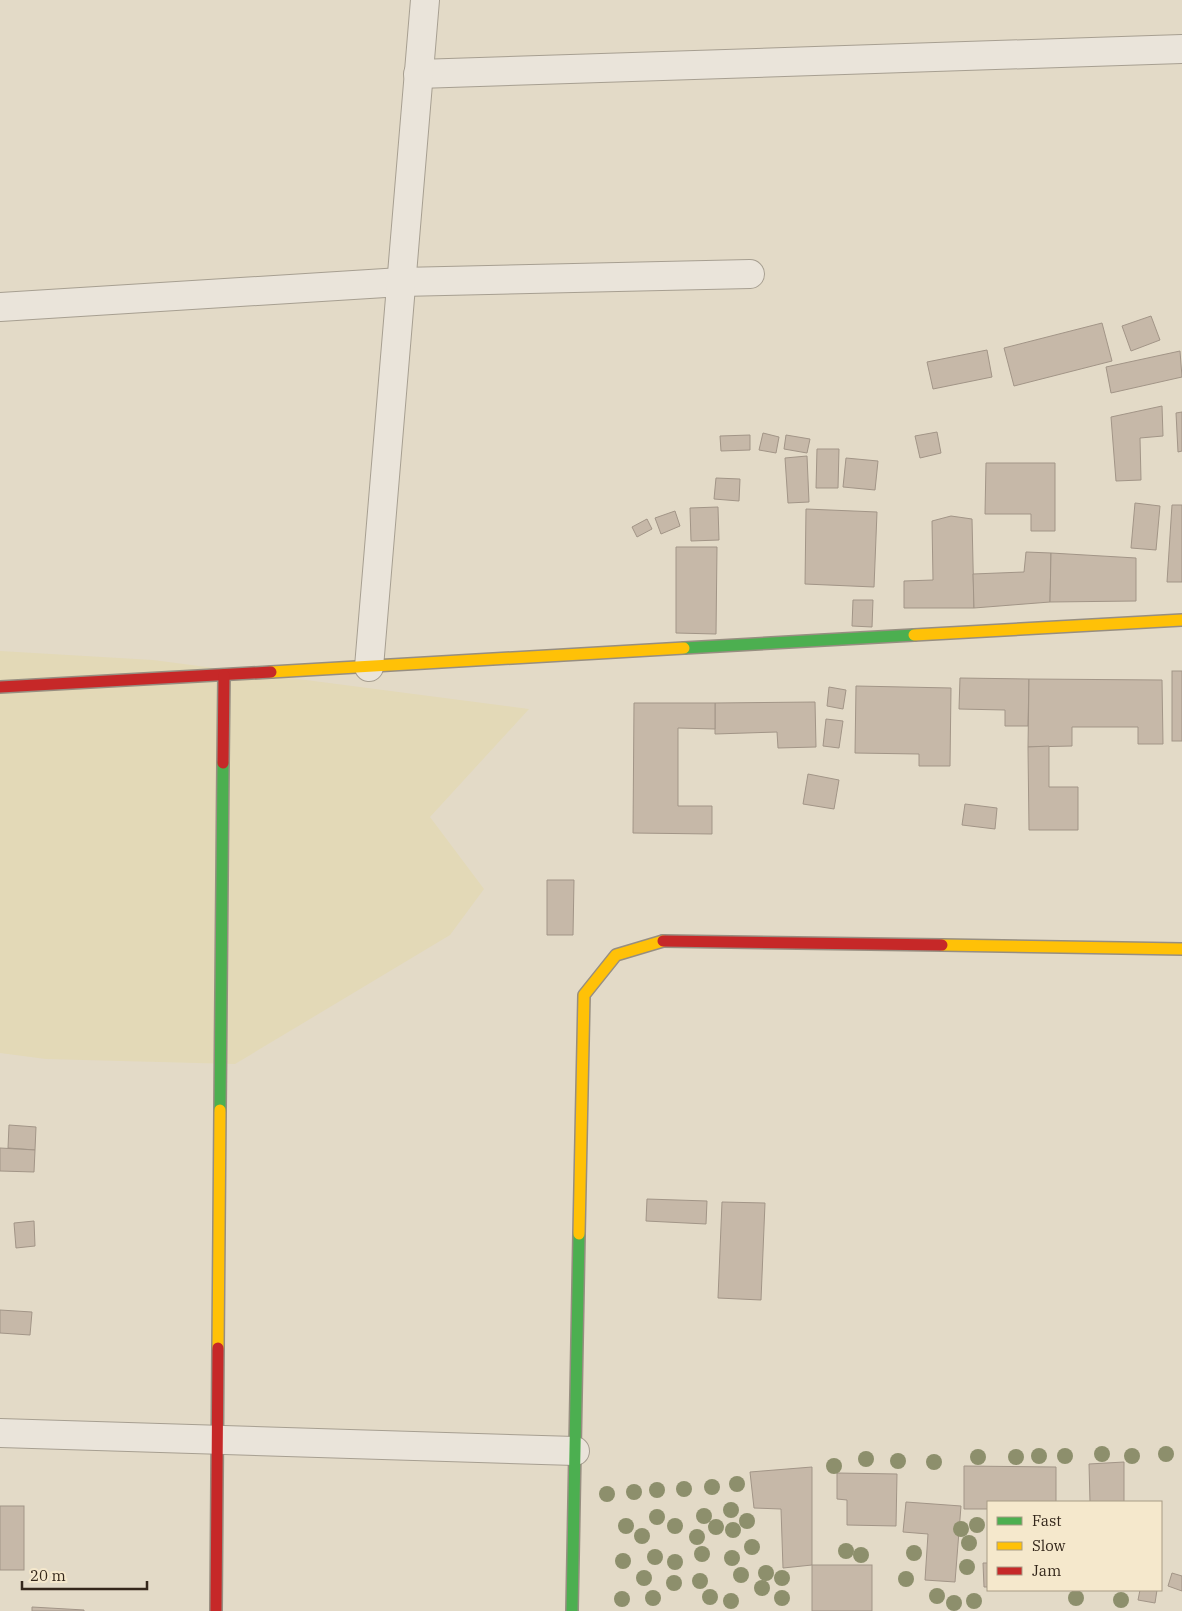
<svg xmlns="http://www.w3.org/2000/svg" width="1182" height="1611" viewBox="0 0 1182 1611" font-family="'IBM Plex Serif',serif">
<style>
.farmland{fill:#e3d9b7}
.building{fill:#c6b8a8;stroke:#a29587}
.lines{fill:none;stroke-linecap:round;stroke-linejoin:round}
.street-casing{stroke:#a79f91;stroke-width:30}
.fast-casing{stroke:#978e81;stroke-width:14}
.slow-casing{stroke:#978e81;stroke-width:14}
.jam-casing{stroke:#978e81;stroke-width:14}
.street{stroke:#eae4da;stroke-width:28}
.fast{stroke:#4caf50;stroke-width:11}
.slow{stroke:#ffc107;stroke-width:11}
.jam{stroke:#c62828;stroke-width:11}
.tree{fill:#8d8f6c}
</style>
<rect width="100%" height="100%" fill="#e3dac7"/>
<!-- farmland -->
<path class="farmland" d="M0,651L153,660L529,709L430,817L484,889L450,935L235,1064L46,1059L0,1053Z"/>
<!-- building -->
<g class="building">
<path d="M1151,316L1160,340L1131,351L1122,326Z"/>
<path d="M1102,323L1112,361L1014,386L1004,348Z"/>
<path d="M987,350L992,377L933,389L927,362Z"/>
<path d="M1180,351L1182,377L1111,393L1106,367Z"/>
<path d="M1162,406L1163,436L1140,438L1141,480L1116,481L1111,417Z"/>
<path d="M1182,412V451L1178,452L1176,413Z"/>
<path d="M937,432L941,453L920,458L915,436Z"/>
<path d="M763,433L779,437L776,453L759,450Z"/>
<path d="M750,435V450L721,451L720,436Z"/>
<path d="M786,435L810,439L807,453L784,449Z"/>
<path d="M817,449H839L838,488H816Z"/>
<path d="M807,456L809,502L788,503L785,458Z"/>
<path d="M846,458L878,461L875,490L843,487Z"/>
<path d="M986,463H1055V531H1031V514H985Z"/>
<path d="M716,478L740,479L739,501L714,499Z"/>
<path d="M1135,503L1160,506L1156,550L1131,548Z"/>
<path d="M1172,505H1182V582H1167Z"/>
<path d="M718,507L719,540L691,541L690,508Z"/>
<path d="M806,509L877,512L874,587L805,584Z"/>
<path d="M675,511L680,526L661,534L655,518Z"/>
<path d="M951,516L972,519L974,608H904V581L933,580L932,521Z"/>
<path d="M647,519L652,529L637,537L632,527Z"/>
<path d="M676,547H717L716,634L676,633Z"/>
<path d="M1026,552L1051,553L1050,602L974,608L973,574L1024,572Z"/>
<path d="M1051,553L1136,558V601L1050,602Z"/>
<path d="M853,600H873L872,627L852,626Z"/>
<rect x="1172" y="671" width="10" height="70"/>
<path d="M960,678L1029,679L1028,726H1005V710L959,709Z"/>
<path d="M1029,679L1162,680L1163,744H1138V727H1072V746L1028,747Z"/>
<path d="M856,686L951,688L950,766H919V754L855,753Z"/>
<path d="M829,687L846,690L843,709L827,706Z"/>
<path d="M815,702L816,747L778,748L777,732L715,734V703Z"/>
<path d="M634,703H715V729L678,728V806H712V834L633,833Z"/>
<path d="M826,719L843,721L839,748L823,746Z"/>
<path d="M1049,746V787H1078V830H1029L1028,747Z"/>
<path d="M808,774L839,780L834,809L803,804Z"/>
<path d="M965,804L997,808L995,829L962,825Z"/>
<path d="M547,880H574L573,935H547Z"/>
<path d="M9,1125L36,1127L35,1150L8,1148Z"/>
<path d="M0,1148L35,1150L34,1172L0,1171Z"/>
<path d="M647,1199L707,1201L706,1224L646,1221Z"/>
<path d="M722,1202L765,1203L761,1300L718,1298Z"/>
<path d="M34,1221L35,1246L16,1248L14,1223Z"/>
<path d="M0,1310L32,1312L30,1335L0,1333Z"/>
<path d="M1124,1462V1502H1090L1089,1464Z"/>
<path d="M964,1466L1056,1467V1502H988V1509H964Z"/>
<path d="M812,1467V1565L783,1568L781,1509L754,1508L750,1472Z"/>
<path d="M837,1473L897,1474L896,1526L847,1525V1500L837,1499Z"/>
<path d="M906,1502L961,1506L955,1582L925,1580L928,1534L903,1532Z"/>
<rect x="0" y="1506" width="24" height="64"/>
<path d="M983,1563H988V1587H984Z"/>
<rect x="812" y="1565" width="60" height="46"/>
<path d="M1172,1573L1182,1576V1591L1168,1586Z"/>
<path d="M1140,1590H1157L1155,1603L1138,1600Z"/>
<path d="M32,1607L84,1610V1611H32Z"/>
</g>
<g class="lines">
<!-- street casing -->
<g class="street-casing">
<g id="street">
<path d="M418,74L1182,49"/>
<path d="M0,307L401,282L750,274"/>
<path d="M369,667L425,0"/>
<path d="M0,1433L575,1451"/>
</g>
</g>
<!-- fast casing -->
<g class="fast-casing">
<g id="fast">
<path d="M684,648L914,635"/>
<path d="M220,1110L223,763"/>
<path d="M572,1611L579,1234"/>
</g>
</g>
<!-- slow casing -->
<g class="slow-casing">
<g id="slow">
<path d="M914,635L1182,620"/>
<path d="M271,672L684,648"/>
<path d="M942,945L1182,949"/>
<path d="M579,1234L584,995L616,955L663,941"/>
<path d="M218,1348L220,1110"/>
</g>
</g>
<!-- jam casing -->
<g class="jam-casing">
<g id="jam">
<path d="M0,687L271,672"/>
<path d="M223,763L224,675"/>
<path d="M663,941L942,945"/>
<path d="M216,1611L218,1348"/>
</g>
</g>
<!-- street -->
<use href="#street" class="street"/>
<!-- fast -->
<use href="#fast" class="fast"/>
<!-- slow -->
<use href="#slow" class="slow"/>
<!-- jam -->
<use href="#jam" class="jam"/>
</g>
<!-- trees -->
<g class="tree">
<circle cx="1102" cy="1454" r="8"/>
<circle cx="1166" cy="1454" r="8"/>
<circle cx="1039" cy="1456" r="8"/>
<circle cx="1065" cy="1456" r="8"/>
<circle cx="1132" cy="1456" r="8"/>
<circle cx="978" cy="1457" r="8"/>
<circle cx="1016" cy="1457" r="8"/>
<circle cx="866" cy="1459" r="8"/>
<circle cx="898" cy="1461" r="8"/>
<circle cx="934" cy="1462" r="8"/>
<circle cx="834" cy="1466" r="8"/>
<circle cx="737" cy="1484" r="8"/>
<circle cx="712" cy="1487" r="8"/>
<circle cx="684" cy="1489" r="8"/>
<circle cx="657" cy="1490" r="8"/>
<circle cx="634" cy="1492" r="8"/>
<circle cx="607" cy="1494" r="8"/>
<circle cx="731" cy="1510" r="8"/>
<circle cx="704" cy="1516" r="8"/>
<circle cx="657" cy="1517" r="8"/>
<circle cx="747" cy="1521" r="8"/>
<circle cx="977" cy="1525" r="8"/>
<circle cx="626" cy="1526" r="8"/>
<circle cx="675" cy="1526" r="8"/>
<circle cx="716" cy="1527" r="8"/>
<circle cx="961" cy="1529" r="8"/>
<circle cx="733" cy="1530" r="8"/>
<circle cx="642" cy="1536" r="8"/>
<circle cx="697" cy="1537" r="8"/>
<circle cx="969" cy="1543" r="8"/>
<circle cx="752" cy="1547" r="8"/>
<circle cx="846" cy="1551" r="8"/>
<circle cx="914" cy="1553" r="8"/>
<circle cx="702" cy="1554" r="8"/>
<circle cx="861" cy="1555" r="8"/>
<circle cx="655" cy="1557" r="8"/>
<circle cx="732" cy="1558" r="8"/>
<circle cx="623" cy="1561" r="8"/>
<circle cx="675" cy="1562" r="8"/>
<circle cx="967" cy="1567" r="8"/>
<circle cx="766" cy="1573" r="8"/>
<circle cx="741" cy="1575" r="8"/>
<circle cx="644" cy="1578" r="8"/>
<circle cx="782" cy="1578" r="8"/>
<circle cx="906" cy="1579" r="8"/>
<circle cx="700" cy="1581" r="8"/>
<circle cx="674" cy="1583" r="8"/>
<circle cx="762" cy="1588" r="8"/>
<circle cx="937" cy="1596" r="8"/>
<circle cx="710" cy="1597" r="8"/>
<circle cx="653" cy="1598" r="8"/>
<circle cx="782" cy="1598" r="8"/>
<circle cx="1076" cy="1598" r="8"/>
<circle cx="622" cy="1599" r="8"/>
<circle cx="1121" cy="1600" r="8"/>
<circle cx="731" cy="1601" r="8"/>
<circle cx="974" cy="1601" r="8"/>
<circle cx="954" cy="1603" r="8"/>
</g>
<!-- legend -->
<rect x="987" y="1501" width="175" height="90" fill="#f5e8cc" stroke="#a89b85"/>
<rect x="997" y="1517" width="25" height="8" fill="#4caf50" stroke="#a89b85"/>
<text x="1032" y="1526" font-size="15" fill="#34271b">Fast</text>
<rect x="997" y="1542" width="25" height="8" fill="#ffc107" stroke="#a89b85"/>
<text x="1032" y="1551" font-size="15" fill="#34271b">Slow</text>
<rect x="997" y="1567" width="25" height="8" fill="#c62828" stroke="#a89b85"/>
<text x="1032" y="1576" font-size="15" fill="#34271b">Jam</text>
<!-- scale -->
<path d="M22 1581v8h125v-8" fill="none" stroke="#34271b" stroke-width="2.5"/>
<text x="30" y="1581" font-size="15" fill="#34271b" stroke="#f5e8cc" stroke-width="4" paint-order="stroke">20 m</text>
</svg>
